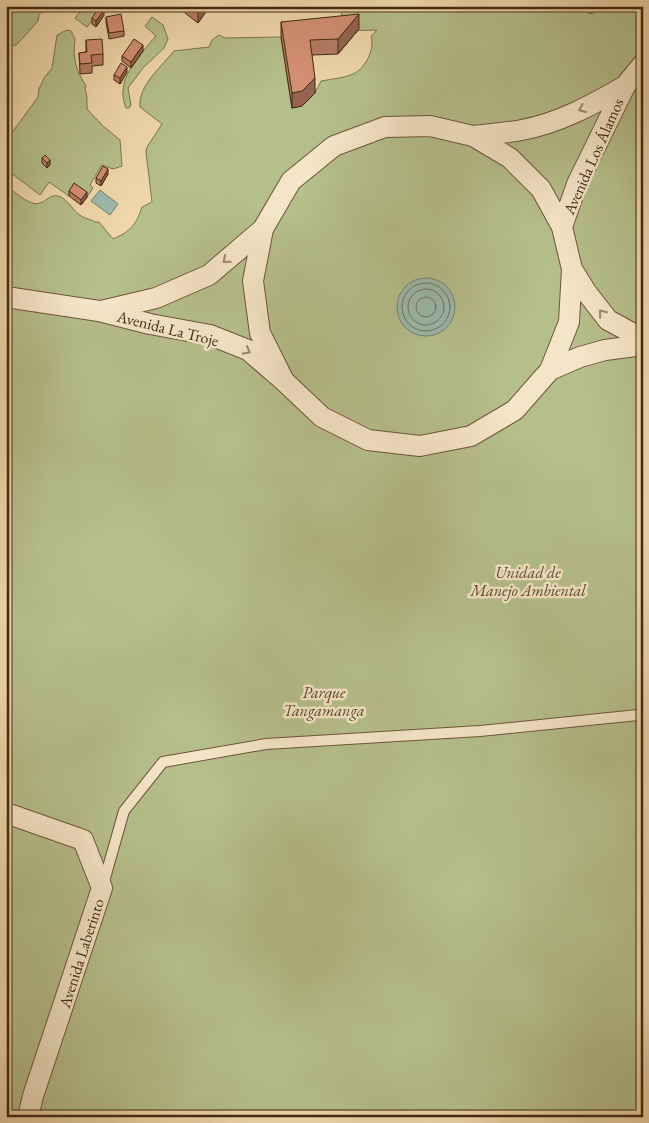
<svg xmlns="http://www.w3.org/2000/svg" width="649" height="1123" viewBox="0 0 649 1123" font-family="'EB Garamond',serif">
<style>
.green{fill:#b5bf8c;stroke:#7c7450}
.water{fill:#9ab9ab;stroke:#777f6e}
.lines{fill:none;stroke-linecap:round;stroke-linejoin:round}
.shore{stroke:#6e715f;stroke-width:1}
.service-casing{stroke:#6e5439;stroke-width:12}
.minor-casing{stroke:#6e5439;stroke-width:22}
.service{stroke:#f5e5c8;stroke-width:10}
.minor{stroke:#f5e5c8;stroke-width:20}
.wall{fill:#b57b64;stroke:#432913}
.shaded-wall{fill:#946451;stroke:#432913}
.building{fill:#d38f74;stroke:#432913}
.oneway{stroke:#9c876e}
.labels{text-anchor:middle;stroke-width:5;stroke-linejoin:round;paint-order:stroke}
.street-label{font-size:16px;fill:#432913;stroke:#f5e5c8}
.park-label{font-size:16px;font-style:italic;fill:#5a472b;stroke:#f5e5c8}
</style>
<rect width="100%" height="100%" fill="#efd7aa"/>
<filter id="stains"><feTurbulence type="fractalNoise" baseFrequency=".004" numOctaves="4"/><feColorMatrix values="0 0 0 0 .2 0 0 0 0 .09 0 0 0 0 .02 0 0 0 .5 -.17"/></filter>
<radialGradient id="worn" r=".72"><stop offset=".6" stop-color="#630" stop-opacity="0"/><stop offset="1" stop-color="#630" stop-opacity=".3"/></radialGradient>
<!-- green -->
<g class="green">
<path d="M8,6H46L39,15L38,21L23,38L16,45L6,47V10Z"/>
<path d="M85,6H104L87,27L75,18Z"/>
<path d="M341,6H643V1117H6V186C14,191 30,207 40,203C47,201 50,194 58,196C67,198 73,211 81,216C86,219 91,219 95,222H99L113,239C131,231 136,225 142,207L152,202L146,152L147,147L162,124L140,107C138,86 161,67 174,51L209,47L212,40L219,35L225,38L281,37L292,108C307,106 315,94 321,81C332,79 344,78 353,74C366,68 375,49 371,36L377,30L343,31Z"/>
<path d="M152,17L163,25L168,39L164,48L143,68L128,88L131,105L129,108H126C114,80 139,56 156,36L145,26Z"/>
<path d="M67,30L71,31L75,39L74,54L76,65L79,74L86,86L85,88L87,98V109L103,126L120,140L122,166L113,169L102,165L90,185L93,188L87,197L74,188L69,196L49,182L40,195L6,169V141L38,97L39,89L44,78L52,68L57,35Z"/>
</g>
<!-- water -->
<g class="water">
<path d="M100,190L118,204L110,215L91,201Z"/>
<circle cx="426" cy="307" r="29"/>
</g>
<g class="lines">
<!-- shore -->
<g class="shore">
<circle cx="426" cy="307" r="24"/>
<circle cx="426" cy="307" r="18"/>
<circle cx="426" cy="307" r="10"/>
</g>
<!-- service casing -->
<g class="service-casing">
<g id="service">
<path d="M590,6L591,8L592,6"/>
<path d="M103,885L124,811L163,762L266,744L480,731L638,715L643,718"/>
</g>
</g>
<!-- minor casing -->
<g class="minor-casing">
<g id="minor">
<path d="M473,136C489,134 506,133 522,130C559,123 592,105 625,86"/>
<path d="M562,227L577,184L625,86L643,64"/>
<path d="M572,269L587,293L608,320L643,339"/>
<path d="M6,297L99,311L150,324L210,335L248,350L284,381L322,417L368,440L420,446L471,436L515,410L550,370L569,322L572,269L562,227L541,189L510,158L473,136L430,126L385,127L334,146L291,181L263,229L253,281L260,333L284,381"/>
<path d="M101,311L156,298L209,275L263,229"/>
<path d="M550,370L580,357L605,350L643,345"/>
<path d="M6,813L83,840L102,888L33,1096L28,1117"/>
</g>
</g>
<!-- service -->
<use href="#service" class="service"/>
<!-- minor -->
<use href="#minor" class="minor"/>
</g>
<!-- wall -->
<g class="wall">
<path d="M176,6H210L198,23Z"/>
<path d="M104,15L96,27L92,24V18Z"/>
<path d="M106,17L124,31V36L109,39L106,22Z"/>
<path d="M281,22L359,29L338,54L312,55L315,93L302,106L292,108L281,37Z"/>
<path d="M86,40L103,54V65L92,66V73L80,74L79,53L86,52Z"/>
<path d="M143,51L131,68L122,61V56Z"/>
<path d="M127,72L120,84L114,80V75Z"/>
<path d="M42,158L50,165L47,168L42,163Z"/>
<path d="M108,174L101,186L96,183V178Z"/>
<path d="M69,191L87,197L81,205L69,196Z"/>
</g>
<!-- shaded-wall -->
<g class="shaded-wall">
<path d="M199,6H210L198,23V8Z"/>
<path d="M104,10V15L96,27V21Z"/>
<path d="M359,14V29L338,54V39Z"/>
<path d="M143,45V51L131,68V62Z"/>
<path d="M127,67V72L120,84V78Z"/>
<path d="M315,78V93L302,106L292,108V93Z"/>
<path d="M50,160V165L47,168V163Z"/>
<path d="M108,169V174L101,186V181Z"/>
<path d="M87,192V197L81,205V200Z"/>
</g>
<!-- building -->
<g class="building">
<path d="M100,6L104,10L96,21L92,18Z"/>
<path d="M121,14L124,31L109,33L106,17Z"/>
<path d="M359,14L338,39L310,40L315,78L302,91L292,93L281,22Z"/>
<path d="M102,39L103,54L91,55L92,63L80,64L79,53L87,52L86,40Z"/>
<path d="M134,39L143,45L131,62L122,56Z"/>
<path d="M121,63L127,67L120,78L114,75Z"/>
<path d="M45,155L50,160L47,163L42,158Z"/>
<path d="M103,166L108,169L101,181L96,178Z"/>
<path d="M74,183L87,192L81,200L69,191Z"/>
</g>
<!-- one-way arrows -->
<defs><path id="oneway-chevron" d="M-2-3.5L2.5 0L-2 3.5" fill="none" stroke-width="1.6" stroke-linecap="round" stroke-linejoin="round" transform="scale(1.25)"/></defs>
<g class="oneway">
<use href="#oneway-chevron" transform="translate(582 109) rotate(156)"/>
<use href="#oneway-chevron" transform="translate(226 260) rotate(139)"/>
<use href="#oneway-chevron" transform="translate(602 313) rotate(-129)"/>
<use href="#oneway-chevron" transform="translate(247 351) rotate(30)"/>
</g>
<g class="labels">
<!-- street labels -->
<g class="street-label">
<text transform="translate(593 156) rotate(-66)" y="6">Avenida Los Álamos</text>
<text transform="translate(168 328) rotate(14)" y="6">Avenida La Troje</text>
<text transform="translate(81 953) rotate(-72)" y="6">Avenida Laberinto</text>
</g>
<!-- park labels -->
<g class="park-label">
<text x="528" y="578">Unidad de<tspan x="528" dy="18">Manejo Ambiental</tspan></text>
<text x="324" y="698">Parque<tspan x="324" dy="18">Tangamanga</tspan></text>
</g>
</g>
<!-- margin -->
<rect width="649" height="1123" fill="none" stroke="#efd7aa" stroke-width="25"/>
<rect x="8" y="8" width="634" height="1108" fill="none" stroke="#432913" stroke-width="2.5"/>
<rect x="12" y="12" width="624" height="1098" fill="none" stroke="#432913"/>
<rect width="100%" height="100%" filter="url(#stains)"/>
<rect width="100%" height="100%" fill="url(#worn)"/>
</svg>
